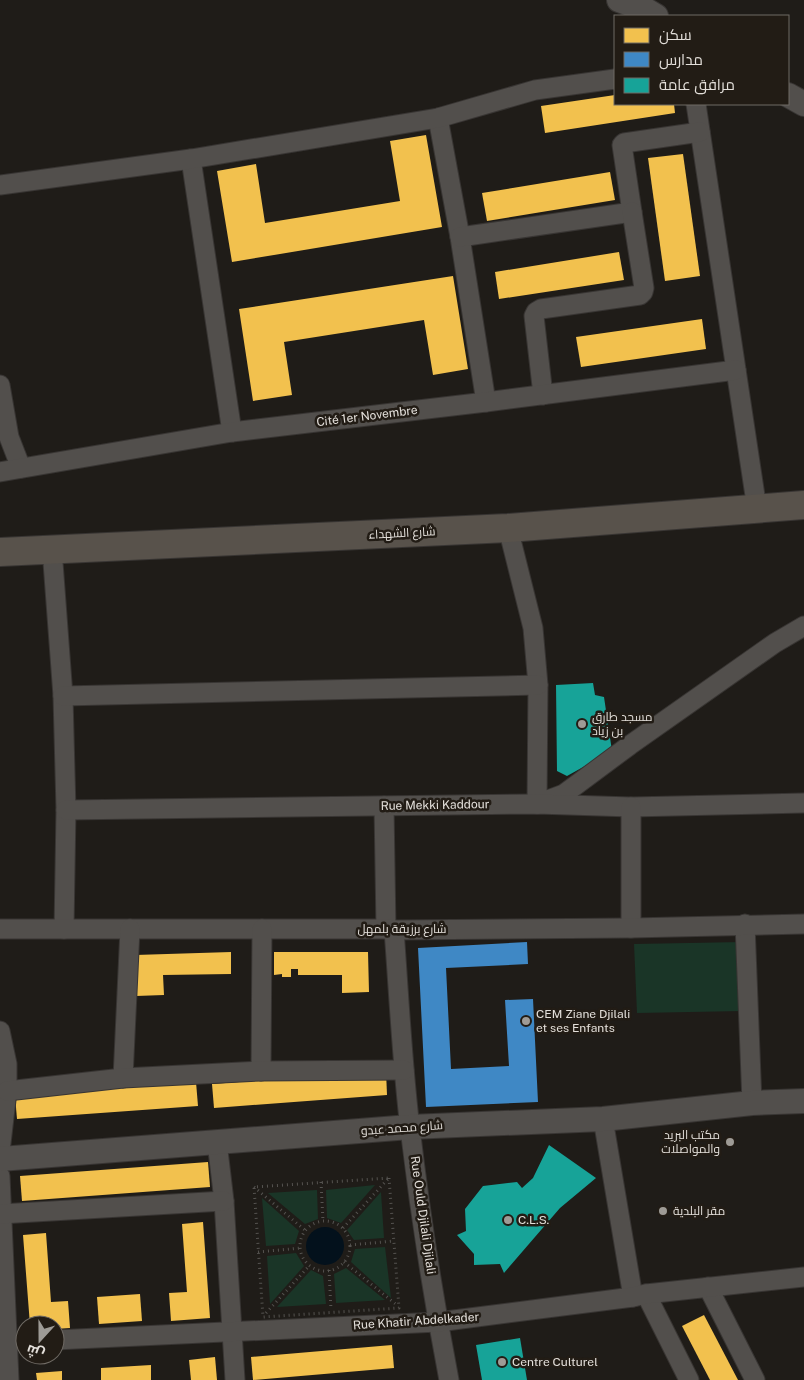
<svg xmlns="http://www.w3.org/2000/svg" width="804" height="1380" viewBox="0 0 804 1380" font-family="'Public Sans',Cairo,sans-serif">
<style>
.green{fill:#1a3527}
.water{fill:#03111c}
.homes{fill:#f2c14e}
.schools{fill:#3f88c5}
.public{fill:#17a398}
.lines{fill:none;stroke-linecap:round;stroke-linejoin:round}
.minor-casing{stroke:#383533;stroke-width:21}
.tertiary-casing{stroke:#383533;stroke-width:26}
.primary-casing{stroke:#383533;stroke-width:30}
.path{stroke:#555350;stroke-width:3;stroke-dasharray:1 4;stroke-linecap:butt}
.minor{stroke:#524f4c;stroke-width:19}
.tertiary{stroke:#524f4c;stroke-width:24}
.primary{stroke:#58524b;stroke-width:28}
.poi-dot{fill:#9e9b96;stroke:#221c15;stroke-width:2}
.labels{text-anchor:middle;stroke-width:5;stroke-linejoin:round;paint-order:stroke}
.street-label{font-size:12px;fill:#e3dfda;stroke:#221c15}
.poi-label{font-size:12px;fill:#e3dfda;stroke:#221c15;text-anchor:start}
</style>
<rect width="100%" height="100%" fill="#1f1c18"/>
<!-- green -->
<g class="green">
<path d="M743,942V1011L637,1013L634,944Z"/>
<path d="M375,1185L341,1223L327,1218L326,1190Z"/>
<path d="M317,1190L318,1219L305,1224L268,1193Z"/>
<path d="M381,1192L384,1238L354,1240L347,1230Z"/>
<path d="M262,1198L299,1231L295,1244L266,1246Z"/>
<path d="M385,1247L391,1298L351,1262L355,1249Z"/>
<path d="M296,1253L304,1266L270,1304L267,1256Z"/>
<path d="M346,1268L385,1300L336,1303L334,1274Z"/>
<path d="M311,1270L323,1276L326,1304L277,1307Z"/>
</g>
<!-- water -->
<circle class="water" cx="325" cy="1246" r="19"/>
<!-- homes -->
<g class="homes">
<path d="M615,95V104H674L675,113L545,133L541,106Z"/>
<path d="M426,135L442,227L232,262L217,171L256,164L265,223L400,201L390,141Z"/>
<path d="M683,154L700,276L665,281L648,158Z"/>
<path d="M610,172L615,200L487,221L482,193Z"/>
<path d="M619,252L624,280L499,299L495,272Z"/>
<path d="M453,276L468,369L433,375L424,320L284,342L292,395L253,401L239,309Z"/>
<path d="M702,319L706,349L581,367L576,337Z"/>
<path d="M231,952V974L163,975L164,995L136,996L135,955Z"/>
<path d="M274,952H368L369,992L342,993V975H298V969H291V977H282V974L274,975Z"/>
<path d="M386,1071L387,1095L214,1108L212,1084Z"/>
<path d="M196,1082L198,1106L17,1119L15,1096Z"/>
<path d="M208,1162L210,1187L22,1201L20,1176Z"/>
<path d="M203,1222L210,1318L171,1321L169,1293L187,1292L182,1224Z"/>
<path d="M46,1233L51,1302L68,1301L70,1328L55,1329V1325H30L23,1235Z"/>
<path d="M140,1294L142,1321L99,1324L97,1297Z"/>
<path d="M704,1315L738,1380H710L682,1326Z"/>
<path d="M392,1345L394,1368L253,1380L251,1357Z"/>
<path d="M215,1357L217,1380H191L189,1360Z"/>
<path d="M151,1365V1380H101V1368Z"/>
<path d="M62,1371V1380H37L36,1373Z"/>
</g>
<!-- schools -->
<path class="schools" d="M527,942L528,964L446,968L451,1069L509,1066L505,1000L533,999L538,1102L426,1107L418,948Z"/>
<!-- public -->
<g class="public">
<path d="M593,683L595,695L604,697L612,751L567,776L557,771L556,685Z"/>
<path d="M549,1145L596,1178L560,1208L504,1273L500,1264L474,1265V1254L457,1235L466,1231L465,1209L483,1186L517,1182L522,1188L533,1178Z"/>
<path d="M520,1338L527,1380H482L476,1345Z"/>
</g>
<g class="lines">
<!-- minor casing -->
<g class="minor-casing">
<g id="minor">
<path d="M696,104L757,509"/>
<path d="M438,118L460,237L486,402"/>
<path d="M191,159L232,432"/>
<path d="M0,185L191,159L438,118L535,90L615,79"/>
<path d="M460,237L632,212L622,145L624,143L700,132"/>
<path d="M0,385L9,437L21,468"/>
<path d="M543,395L534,316L536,312L541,309L640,295L643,292L644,288L632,212"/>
<path d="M0,472L232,432L486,402L736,370"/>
<path d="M508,528L533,628L538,685L537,804L564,794L630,745L775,643L804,626"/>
<path d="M52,549L63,696L66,810L64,929"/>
<path d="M63,696L538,685"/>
<path d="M384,806L386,929"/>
<path d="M66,810L537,804L631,807L804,803"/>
<path d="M745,924L752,1103"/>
<path d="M631,928V807"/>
<path d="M0,929H386L394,930L631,928L804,924"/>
<path d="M394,930C399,996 402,1062 410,1128C420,1212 433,1297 449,1380"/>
<path d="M0,1031L7,1064V1091L0,1152"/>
<path d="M261,1071L262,929"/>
<path d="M123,1078L130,929"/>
<path d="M7,1091L123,1078L261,1071L404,1070"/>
<path d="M603,1119L633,1297"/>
<path d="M217,1142L224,1201L235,1380"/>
<path d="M0,1176L9,1380"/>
<path d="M0,1214L224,1201"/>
<path d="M708,1287L755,1380"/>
<path d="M646,1294L689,1380"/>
<path d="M55,1340L438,1322L633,1297L646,1294L804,1277"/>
</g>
</g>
<!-- tertiary casing -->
<g class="tertiary-casing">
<g id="tertiary">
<path d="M619,0L646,10L656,16"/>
<path d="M788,95L804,104"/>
<path d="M0,1159L410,1127L603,1119L752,1103L804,1101"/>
</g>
</g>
<!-- primary casing -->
<g class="primary-casing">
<path id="primary" d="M0,552L508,528L804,505"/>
</g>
<!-- path -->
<g class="path">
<path d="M389,1178L399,1308L263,1317L254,1187Z"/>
<path d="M321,1182L323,1221"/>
<path d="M254,1187L306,1231"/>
<circle cx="325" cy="1246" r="25"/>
<path d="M343,1228L388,1179"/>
<path d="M350,1245L394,1241"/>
<path d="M258,1252L301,1248"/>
<path d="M344,1262L398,1306"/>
<path d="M329,1270L331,1310"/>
<path d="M266,1313L310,1265"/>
</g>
<!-- minor -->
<use href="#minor" class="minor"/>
<!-- tertiary -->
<use href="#tertiary" class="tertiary"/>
<!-- primary -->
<use href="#primary" class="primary"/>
</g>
<!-- markers -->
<g class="poi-dot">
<circle cx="582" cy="724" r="5"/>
<circle cx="526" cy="1021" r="5"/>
<circle cx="730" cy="1142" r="5"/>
<circle cx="663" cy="1211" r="5"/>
<circle cx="508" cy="1220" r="5"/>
<circle cx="502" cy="1362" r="5"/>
</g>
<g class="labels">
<!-- street labels -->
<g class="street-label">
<text transform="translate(367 416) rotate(-7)" y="4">Cité 1er Novembre</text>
<text transform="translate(402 533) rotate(-3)" y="4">شارع الشهداء</text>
<text transform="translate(435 805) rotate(-1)" y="4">Rue Mekki Kaddour</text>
<text x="402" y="933">شارع برزيقة بلمهل</text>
<text transform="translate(402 1128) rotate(-4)" y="4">شارع محمد عبدو</text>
<text transform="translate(423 1215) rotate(82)" y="4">Rue Ould Djilali Djilali</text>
<text transform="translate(416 1321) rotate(-4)" y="4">Rue Khatir Abdelkader</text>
</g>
<!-- poi labels -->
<g class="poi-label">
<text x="592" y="721">مسجد طارق<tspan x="592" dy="14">بن زياد</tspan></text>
<text x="536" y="1018">CEM Ziane Djilali<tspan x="536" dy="14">et ses Enfants</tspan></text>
<text x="720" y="1139" text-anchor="end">مكتب البريد<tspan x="720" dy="14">والمواصلات</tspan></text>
<text x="673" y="1215">مقر البلدية</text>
<text x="518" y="1224">C.L.S.</text>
<text x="512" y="1366">Centre Culturel</text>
</g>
</g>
<!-- legend -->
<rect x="614" y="15" width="175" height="90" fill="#221c15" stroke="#6f6a64"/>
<rect x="624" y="28" width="25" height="15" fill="#f2c14e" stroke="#6f6a64"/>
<text x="659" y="40" font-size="15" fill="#e3dfda">سكن</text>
<rect x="624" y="52" width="25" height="15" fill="#3f88c5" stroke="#6f6a64"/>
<text x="659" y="65" font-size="15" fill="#e3dfda">مدارس</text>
<rect x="624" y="78" width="25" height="15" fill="#17a398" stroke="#6f6a64"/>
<text x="659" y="90" font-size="15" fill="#e3dfda">مرافق عامة</text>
<!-- north arrow -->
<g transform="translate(40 1340) rotate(201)"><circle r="24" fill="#221c15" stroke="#6f6a64"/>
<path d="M0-4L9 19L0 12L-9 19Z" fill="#9e9b96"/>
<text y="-8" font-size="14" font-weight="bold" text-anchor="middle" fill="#e3dfda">ش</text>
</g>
</svg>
